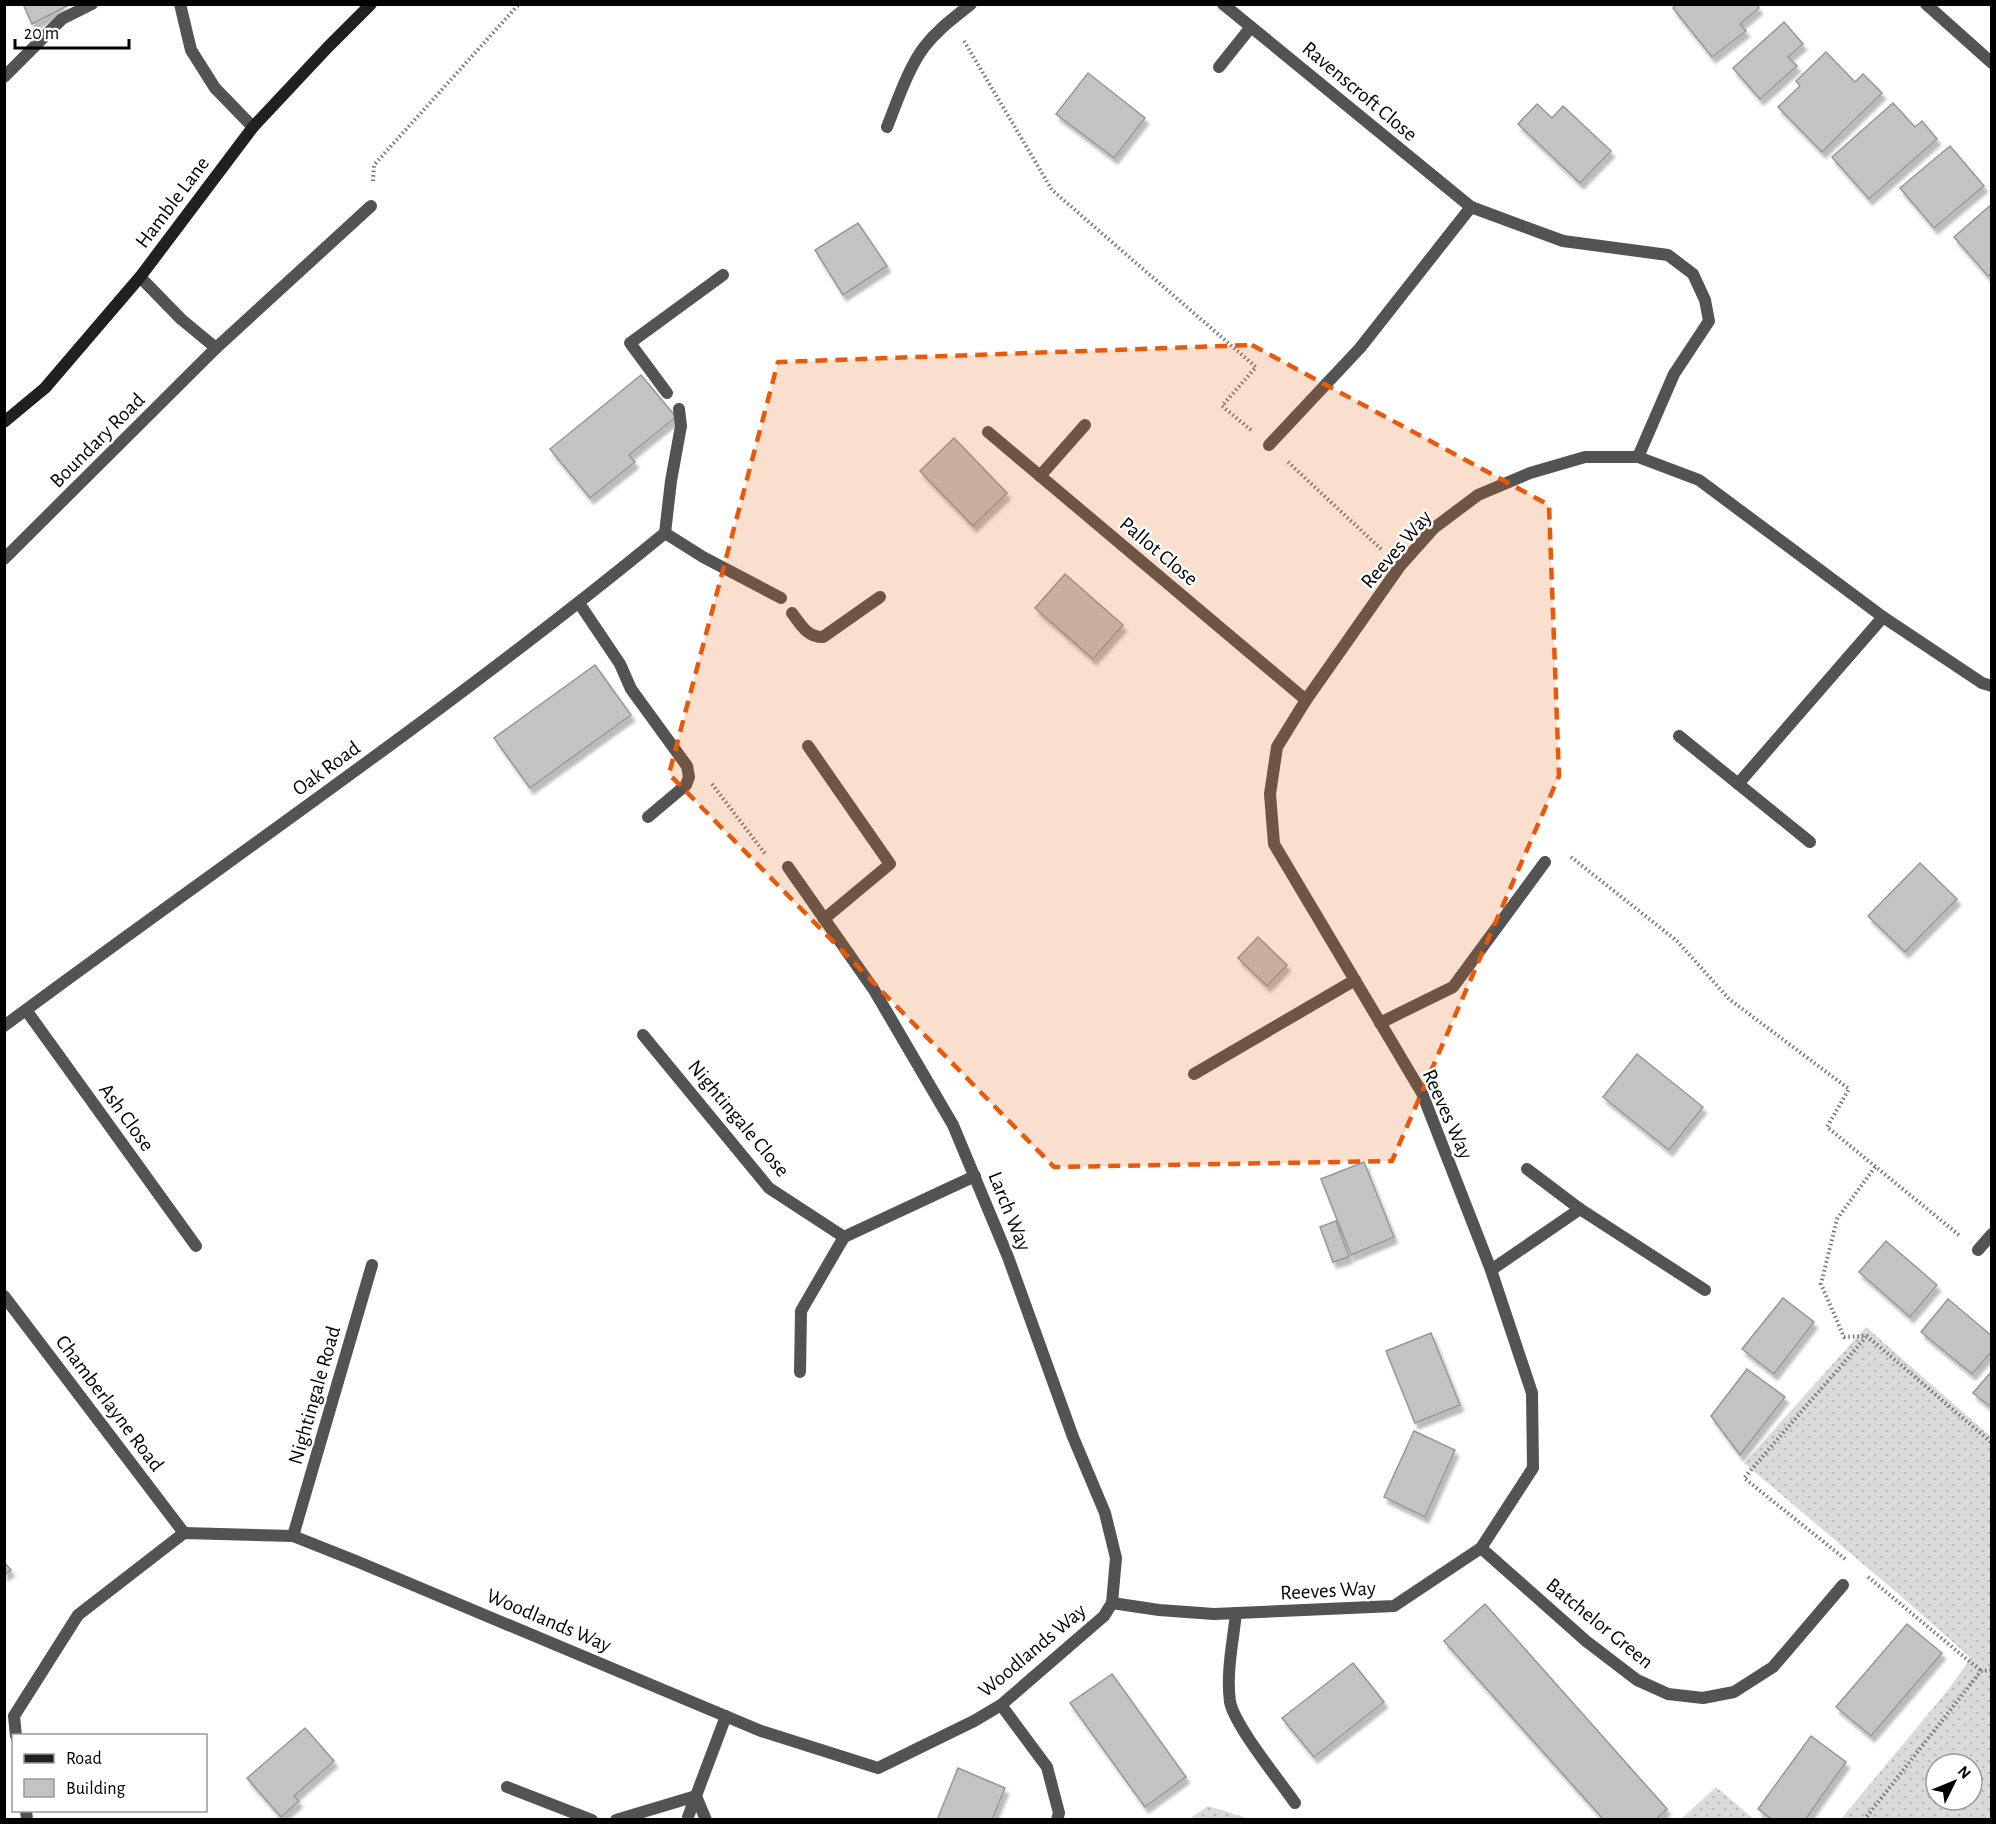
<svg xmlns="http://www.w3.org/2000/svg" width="1996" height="1824" viewBox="0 0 1996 1824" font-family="'Alegreya Sans',sans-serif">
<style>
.grass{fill:url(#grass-dots);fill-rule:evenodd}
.building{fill:#c3c3c3;stroke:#979797;stroke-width:1.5;filter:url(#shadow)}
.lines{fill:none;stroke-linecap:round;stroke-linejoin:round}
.path{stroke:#757575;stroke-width:4;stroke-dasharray:1.5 3;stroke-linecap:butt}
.lane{stroke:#535353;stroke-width:12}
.street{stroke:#535353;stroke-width:12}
.secondary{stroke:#202020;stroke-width:12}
.marked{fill:#e8590c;fill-opacity:0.2;stroke:#e8590c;stroke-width:4.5;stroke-dasharray:12 8;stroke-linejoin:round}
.labels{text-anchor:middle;stroke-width:5;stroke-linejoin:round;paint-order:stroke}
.street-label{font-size:21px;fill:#000;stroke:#fff}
</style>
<defs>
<pattern id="grass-dots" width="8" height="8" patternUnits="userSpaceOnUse" patternTransform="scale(1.5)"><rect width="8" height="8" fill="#dadada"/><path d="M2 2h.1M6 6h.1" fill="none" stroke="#b9b9b9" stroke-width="1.8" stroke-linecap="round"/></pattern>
<filter id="shadow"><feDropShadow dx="3.5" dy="6" stdDeviation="1.5" flood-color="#0004"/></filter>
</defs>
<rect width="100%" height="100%" fill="#fff"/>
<!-- grass -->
<g class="grass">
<path d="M1866,1327L1991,1437V1819H1841L1948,1690L1971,1658L1902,1597L1744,1463ZM1936,1764H1972V1800H1936Z"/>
<path d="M1716,1787L1754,1819H1681Z"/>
<path d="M1208,1806L1250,1819H1189Z"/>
</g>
<!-- building -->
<g class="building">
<path d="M23,4H71L32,24Z"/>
<path d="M1677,4H1756L1759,8L1740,24L1746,31L1712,57L1673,8Z"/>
<path d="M1784,22L1803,44L1788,57L1797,66L1760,99L1733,68Z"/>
<path d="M1826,52L1855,82L1863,74L1882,93L1822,152L1778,107L1800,86L1796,81Z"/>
<path d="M1088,73L1145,118L1114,158L1056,114Z"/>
<path d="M1893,103L1915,127L1922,121L1937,139L1869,199L1832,157Z"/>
<path d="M1537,104L1552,118L1563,106L1611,151L1580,183L1518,124Z"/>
<path d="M1950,146L1984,186L1934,228L1900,188Z"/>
<path d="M1992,204V273L1988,276L1954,237Z"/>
<path d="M858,223L887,266L843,295L815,250Z"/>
<path d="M641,375L676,417L629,455L635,462L590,498L550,449Z"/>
<path d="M954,438L1007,493L973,526L920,471Z"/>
<path d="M1065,574L1123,625L1093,659L1035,608Z"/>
<path d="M595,665L631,715L530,788L494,738Z"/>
<path d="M1920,863L1957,899L1905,952L1868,916Z"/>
<path d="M1258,937L1287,965L1267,986L1238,958Z"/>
<path d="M1637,1054L1703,1107L1669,1150L1603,1097Z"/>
<path d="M1364,1162L1394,1237L1351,1255L1321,1179Z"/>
<path d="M1336,1221L1349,1257L1333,1262L1320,1227Z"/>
<path d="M1886,1241L1937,1285L1910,1317L1859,1272Z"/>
<path d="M1783,1298L1814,1322L1774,1374L1742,1349Z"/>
<path d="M1948,1299L1992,1336V1351L1972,1374L1921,1332Z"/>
<path d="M1431,1333L1460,1405L1415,1423L1386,1351Z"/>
<path d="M1747,1369L1785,1397L1740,1455L1711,1416Z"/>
<path d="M1992,1371V1408L1973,1393Z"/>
<path d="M1414,1431L1455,1450L1425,1517L1384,1497Z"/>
<path d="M4,1562L11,1570L4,1575Z"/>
<path d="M1485,1604L1667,1809L1655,1820H1604L1444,1641Z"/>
<path d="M1907,1624L1942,1653L1871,1736L1836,1707Z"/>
<path d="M1353,1663L1384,1702L1314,1757L1282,1718Z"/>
<path d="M1112,1674L1186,1777L1145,1807L1070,1703Z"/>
<path d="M305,1728L334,1761L294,1796L299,1801L281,1817L247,1778Z"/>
<path d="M1811,1736L1846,1762L1805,1820H1773L1758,1809Z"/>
<path d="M958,1768L1005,1788L992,1820H937Z"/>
</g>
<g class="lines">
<!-- path -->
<g class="path">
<path d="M964,41L1052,190L1256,367L1222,406L1251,430"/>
<path d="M373,181L374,165L519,4"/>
<path d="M1288,462L1381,549"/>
<path d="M712,784L766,855"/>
<path d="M1571,857L1677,941L1729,999L1849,1089L1827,1127L1959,1235"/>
<path d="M1875,1167L1837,1219L1821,1284L1844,1337L1867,1336L1992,1443"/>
<path d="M1845,1559L1744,1478L1866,1337"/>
<path d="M1868,1577L1981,1671"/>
<path d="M1864,1820L1981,1671L1992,1670"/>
</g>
<!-- lane -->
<g class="lane">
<path d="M4,77L62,19L92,4"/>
<path d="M667,393L630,343L723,275"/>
<path d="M679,409L681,426L671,481L665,533L703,557L781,598"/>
<path d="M579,603L620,664L631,689L687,766L689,777L686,785L648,817"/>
<path d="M792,613C801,625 807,637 823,637L880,597"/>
<path d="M507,1787L592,1820"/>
<path d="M616,1820L696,1796L706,1820"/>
</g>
<!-- street -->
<g class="street">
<path d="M180,4L191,50L215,88L253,127"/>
<path d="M1223,4L1471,207L1563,241L1668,255L1693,274L1705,300L1709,321L1674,374L1638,457"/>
<path d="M1926,4L1992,63"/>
<path d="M1219,67L1251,27"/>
<path d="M887,127C897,102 909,66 925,46C938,29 955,17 971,4"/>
<path d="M140,277L181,319L216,348"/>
<path d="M988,432L1306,700"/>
<path d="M1269,445L1360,348L1471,207"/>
<path d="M1040,476L1085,425"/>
<path d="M4,559L216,348L371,206"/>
<path d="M1679,736L1810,842"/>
<path d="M808,746L890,864L824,919"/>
<path d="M1738,784L1883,617"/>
<path d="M26,1010L196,1246"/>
<path d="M1380,1023L1453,987L1545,862"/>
<path d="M4,1026C225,862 452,708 665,533"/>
<path d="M643,1035L769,1188L844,1237L975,1176"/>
<path d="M1194,1074L1355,980"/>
<path d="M1527,1169L1580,1209L1705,1290"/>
<path d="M1978,1250L1992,1234"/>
<path d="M1491,1270L1580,1209"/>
<path d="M4,1296L184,1533"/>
<path d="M800,1372L801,1311L844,1237"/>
<path d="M293,1536L372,1265"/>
<path d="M1481,1548L1586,1641L1637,1680L1668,1694L1703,1698L1734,1692L1773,1667L1843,1585"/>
<path d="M1112,1603L1159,1610L1214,1614L1394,1606L1481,1548L1533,1468L1532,1393L1491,1270L1422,1093L1274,844L1270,794L1277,747L1306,700L1400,566L1434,528L1478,495L1530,473L1585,457H1638L1699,480L1883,617L1982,683L1992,686"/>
<path d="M1236,1613C1233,1642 1226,1673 1230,1702C1235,1726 1279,1780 1295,1803"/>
<path d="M1001,1705L1047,1767L1059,1813L1057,1820"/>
<path d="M16,1736L14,1716L78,1615L184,1533L293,1536L356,1561L761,1731L878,1768L974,1721L1001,1705L1104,1616L1112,1603L1116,1558L1105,1513L1073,1437L1008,1257L953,1125L874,990L788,867"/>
<path d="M26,1810L27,1820"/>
<path d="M688,1817L726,1716"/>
</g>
<!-- secondary -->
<path class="secondary" d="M4,422L45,388L140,277L253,127L328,47L371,4"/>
</g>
<!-- marked area -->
<path class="marked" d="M1252,345L1549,505L1559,776L1392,1161L1054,1167L669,774L778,362Z"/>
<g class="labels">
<!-- street labels -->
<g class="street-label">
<text transform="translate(1360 91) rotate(40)" y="7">Ravenscroft Close</text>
<text transform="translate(172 202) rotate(-53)" y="7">Hamble Lane</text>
<text transform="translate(97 440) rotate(-45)" y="7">Boundary Road</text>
<text transform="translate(1396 549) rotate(-49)" y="7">Reeves Way</text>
<text transform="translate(1159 551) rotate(40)" y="7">Pallot Close</text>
<text transform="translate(326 768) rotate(-36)" y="7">Oak Road</text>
<text transform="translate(1448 1114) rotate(66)" y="7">Reeves Way</text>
<text transform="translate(127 1117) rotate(54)" y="7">Ash Close</text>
<text transform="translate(739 1118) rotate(50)" y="7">Nightingale Close</text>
<text transform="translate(1010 1211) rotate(68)" y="7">Larch Way</text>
<text transform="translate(314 1395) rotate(-74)" y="7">Nightingale Road</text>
<text transform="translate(110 1403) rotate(53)" y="7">Chamberlayne Road</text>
<text transform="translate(1328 1590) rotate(-3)" y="7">Reeves Way</text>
<text transform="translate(549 1620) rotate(23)" y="7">Woodlands Way</text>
<text transform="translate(1600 1623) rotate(39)" y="7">Batchelor Green</text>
<text transform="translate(1032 1650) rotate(-40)" y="7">Woodlands Way</text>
</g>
</g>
<!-- border -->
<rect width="1996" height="1824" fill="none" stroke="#000000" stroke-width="12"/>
<!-- legend -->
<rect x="12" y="1734" width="195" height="78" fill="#ffffff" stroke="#999999" stroke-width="1.5"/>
<rect x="24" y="1754" width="30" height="9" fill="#202020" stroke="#999999" stroke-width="1.5"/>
<text x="66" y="1764" font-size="18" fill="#000000">Road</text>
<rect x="24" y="1779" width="30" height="18" fill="#c3c3c3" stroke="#999999" stroke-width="1.5"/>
<text x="66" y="1794" font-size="18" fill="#000000">Building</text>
<!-- north arrow -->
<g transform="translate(1954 1782) rotate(47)"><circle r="28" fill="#ffffff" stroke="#999999" stroke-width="1.5"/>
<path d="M0-4.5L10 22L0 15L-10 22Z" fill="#000000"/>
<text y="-9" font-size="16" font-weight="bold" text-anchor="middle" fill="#000000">N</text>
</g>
<!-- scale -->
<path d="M15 39v9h114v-9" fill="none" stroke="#000000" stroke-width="3"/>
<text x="24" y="39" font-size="18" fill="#000000" stroke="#ffffff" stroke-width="4.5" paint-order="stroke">20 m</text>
</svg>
